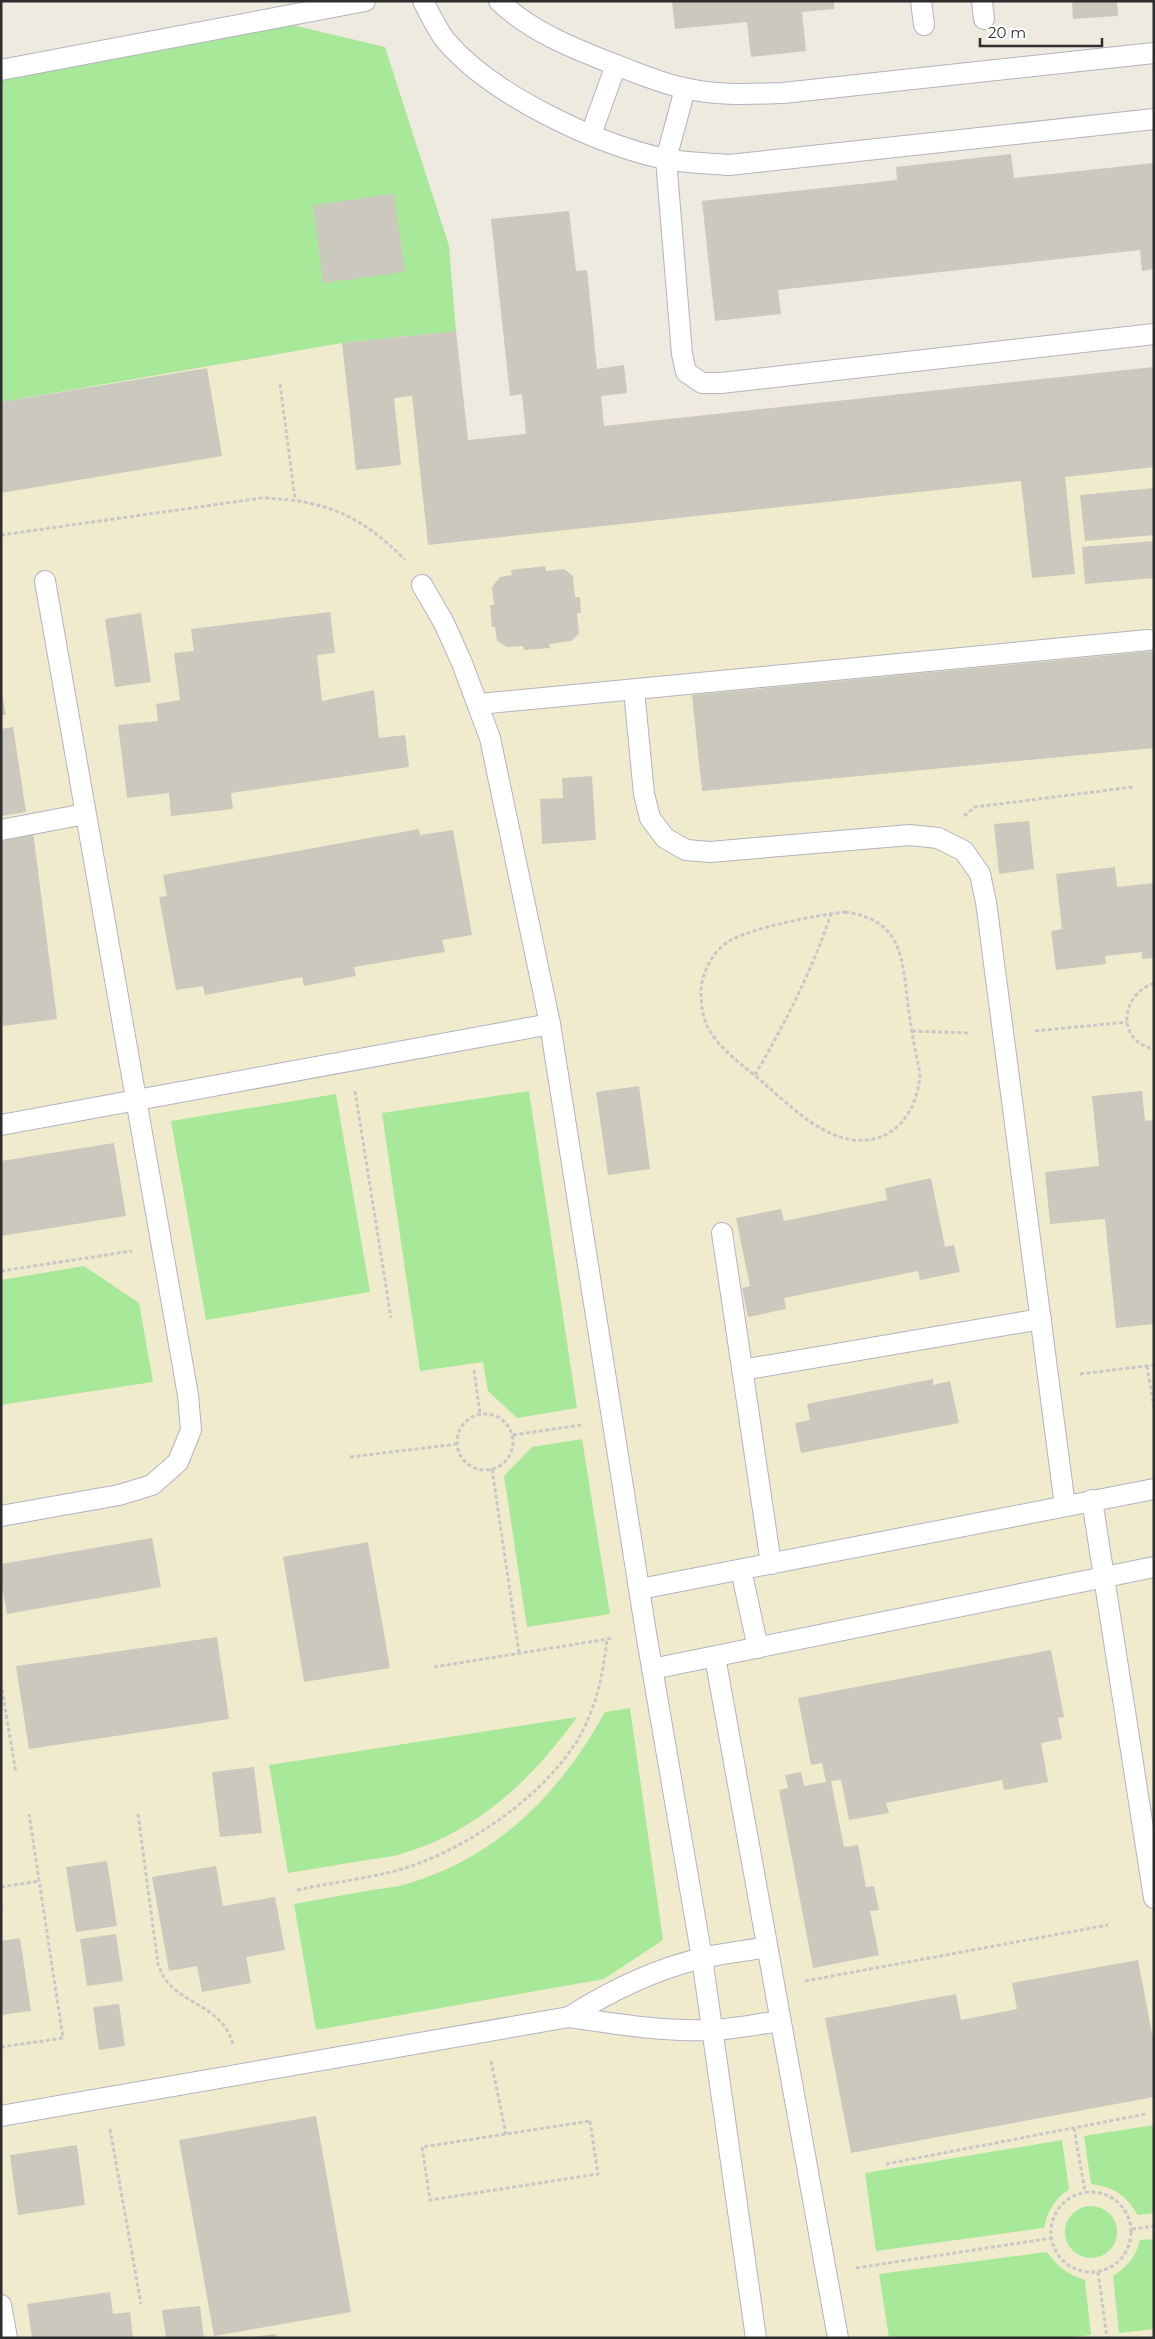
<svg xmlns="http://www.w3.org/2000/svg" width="1155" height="2339" viewBox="0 0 1155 2339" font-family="Montserrat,sans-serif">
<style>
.education{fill:#f1ebce}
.green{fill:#a8e899}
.building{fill:#cbc8bd}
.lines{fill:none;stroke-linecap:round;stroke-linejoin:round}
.lane-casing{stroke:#b3b3c1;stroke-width:22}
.path{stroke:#c8c8c8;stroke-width:3;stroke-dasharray:4 2.5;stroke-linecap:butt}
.lane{stroke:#fff;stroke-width:20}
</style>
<rect width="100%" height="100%" fill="#efeadf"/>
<!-- education -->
<path class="education" d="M456,331L469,440L1154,367V2338H1V402L342,343Z"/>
<!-- green -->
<g class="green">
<path d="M288,24L385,47L449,246L456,331L342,343L1,402V77Z"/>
<path d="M529,1091L577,1408L517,1418L488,1391L483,1362L420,1371L382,1113Z"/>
<path d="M336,1094L370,1292L206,1320L171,1121Z"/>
<path d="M84,1266L139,1303L153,1382L1,1405V1280Z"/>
<path d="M582,1439L610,1614L527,1627L504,1476L532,1447Z"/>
<path d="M630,1708L663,1940L604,1979L316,2030L294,1904C320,1899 346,1895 372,1890C385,1888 398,1887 410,1883C499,1856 561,1792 605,1712Z"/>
<path d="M577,1717C533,1778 479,1831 404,1853C393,1857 379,1858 367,1860C341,1864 315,1869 288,1873L269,1765Z"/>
<path d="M1154,2125V2213L1138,2215C1124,2194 1116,2188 1091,2184L1084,2136Z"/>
<path d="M1062,2140L1069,2189C1054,2200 1048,2210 1044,2228L876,2251L865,2173Z"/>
<circle cx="1091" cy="2232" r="26"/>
<path d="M1154,2239V2329L1119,2333L1113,2276C1128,2266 1135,2258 1140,2240Z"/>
<path d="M1047,2252C1058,2267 1067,2274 1085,2280L1091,2335L1067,2338H889L879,2274Z"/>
</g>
<!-- building -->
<g class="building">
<path d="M672,1H834V9L802,12L806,51L751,57L747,22L675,29Z"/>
<path d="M1072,1H1117L1118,16L1073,19Z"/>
<path d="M1011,154L1014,178L1154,163V269L1142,271L1140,250L778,290L781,314L715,321L702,201L897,180L896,167Z"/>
<path d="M394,194L405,272L323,283L313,205Z"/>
<path d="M569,211L576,271L587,270L597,369L624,365L627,393L601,396L604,426L1154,367V467L1065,477L1075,574L1032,578L1021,481L428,545L412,396L394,398L401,465L356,470L342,343L456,331L468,440L526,434L522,394L510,396L491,219Z"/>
<path d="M207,368L222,456L1,493V402Z"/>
<path d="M1154,488V535L1085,541L1080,495Z"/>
<path d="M1154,541V578L1085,584L1082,547Z"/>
<path d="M545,566L546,571L564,569L573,576L575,597H580L581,613H577L579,634L571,641L549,644L550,648L524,650L523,646L507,647L497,641L495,627H492L490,605H494L492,587L500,577L512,575L511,570Z"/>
<path d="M330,612L335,653L317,655L322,701L374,690L379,738L405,735L409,767L231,793L233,809L171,816L169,793L127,798L118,725L158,721L156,704L180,700L174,653L194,651L191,629Z"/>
<path d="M141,613L151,682L115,687L105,619Z"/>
<path d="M1154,651V748L702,791L692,695Z"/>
<path d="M1,689L6,715H1Z"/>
<path d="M13,727L26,812L1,816V729Z"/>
<path d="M592,776L596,840L542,844L540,799L563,798L562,778Z"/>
<path d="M1029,821L1034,869L999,874L994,824Z"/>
<path d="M419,829L420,835L453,830L472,935L442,940L445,952L354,967L356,976L304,986L302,977L205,995L203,986L176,990L159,897L167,896L163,875Z"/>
<path d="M33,832L57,1019L3,1026L1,1010V836Z"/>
<path d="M1115,867L1117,887L1154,883V958L1142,959V952L1105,956L1106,964L1056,970L1051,931L1062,929L1056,874Z"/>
<path d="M639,1086L650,1169L608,1175L596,1092Z"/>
<path d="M1142,1091L1145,1121L1154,1120V1324L1116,1328L1105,1219L1050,1224L1045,1172L1099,1166L1092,1096Z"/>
<path d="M114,1143L126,1216L1,1236V1161Z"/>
<path d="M931,1178L945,1247L954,1245L960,1272L920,1280L918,1271L784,1298L786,1309L748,1317L742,1288L750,1286L736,1218L781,1209L784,1221L887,1200L885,1188Z"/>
<path d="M933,1379V1385L950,1381L959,1423L801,1453L795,1423L810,1420L807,1404Z"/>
<path d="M152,1538L161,1587L7,1614L1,1580V1564Z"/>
<path d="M368,1542L390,1668L304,1682L283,1557Z"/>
<path d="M217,1637L229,1719L29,1749L16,1666Z"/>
<path d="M1051,1650L1064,1717L1058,1718L1062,1739L1041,1743L1048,1782L1004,1790L1002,1780L886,1803L889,1813L849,1820L841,1780L831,1781L844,1847L858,1845L866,1887L874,1886L879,1910L870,1911L879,1955L813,1968L779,1790L788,1788L785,1775L801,1772L804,1786L826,1782L822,1763L811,1765L798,1698Z"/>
<path d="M254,1767L262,1833L220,1837L212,1772Z"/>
<path d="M107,1861L117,1926L76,1932L66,1867Z"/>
<path d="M216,1866L223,1906L275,1897L285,1950L246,1957L251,1983L202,1992L197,1966L169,1971L152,1877Z"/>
<path d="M116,1934L123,1981L87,1986L80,1939Z"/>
<path d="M20,1938L31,2011L1,2015V1941Z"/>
<path d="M1138,1960L1154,2044V2097L851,2153L825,2018L956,1994L961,2020L1017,2009L1012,1983Z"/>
<path d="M119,2004L125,2046L99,2050L93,2007Z"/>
<path d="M316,2116L351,2312L214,2336L179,2140Z"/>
<path d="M77,2145L85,2205L18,2215L10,2155Z"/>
<path d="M110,2292L113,2314L130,2312L133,2338H32L27,2304Z"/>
<path d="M200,2306L204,2338H166L162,2310Z"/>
<path d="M276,2334L277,2338H252V2337Z"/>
</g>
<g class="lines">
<!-- lane casing -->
<g class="lane-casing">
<g id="lane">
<path d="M423,1C430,14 437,30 446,41C492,95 596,144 665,159C685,163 708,163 729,165L1154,119"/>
<path d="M499,1C531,32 575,49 616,65C638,73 660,83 684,88C717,96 750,94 783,93L1154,53"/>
<path d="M921,1L924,25"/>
<path d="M982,1L984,19"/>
<path d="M1,70L365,1"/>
<path d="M685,89L666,159L682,354L686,372L702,383H721L1154,334"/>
<path d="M591,134L616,65"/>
<path d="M422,585L444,623L462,663L490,738L550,1024L646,1633L702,1958L756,2338"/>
<path d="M634,690L644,794L650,818L665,838L686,850L710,852L910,835L938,838L964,851L980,874L986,902L1065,1506"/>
<path d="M479,704L1148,640"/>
<path d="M1,830L85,814"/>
<path d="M1,1125L550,1024"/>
<path d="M722,1233L771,1564"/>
<path d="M742,1370L1041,1319"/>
<path d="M1092,1500L1154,1898"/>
<path d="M1,1516L119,1495L152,1485L178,1462L191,1430L188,1395L45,581"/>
<path d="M741,1570L758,1648"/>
<path d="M640,1589L1154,1489"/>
<path d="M715,1657L838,2338"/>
<path d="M652,1669L1154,1567"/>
<path d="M569,2017C610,1991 655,1969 703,1958C724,1953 746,1951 767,1947"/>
<path d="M1,2116L569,2017C616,2024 663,2032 711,2030C734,2029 758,2024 781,2021"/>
<path d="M1,2305L7,2338"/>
</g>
</g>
<!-- path -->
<g class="path">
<path d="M280,384L295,499"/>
<path d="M1,535L262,498C325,500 361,515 405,560"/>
<path d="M964,816L975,807L1133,787"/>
<path d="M845,912C903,920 902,958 908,1005C911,1028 915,1051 920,1073C918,1110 896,1144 854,1140C820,1136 790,1106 766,1085C748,1069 724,1053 711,1033C703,1021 701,1007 701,993C701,973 713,950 731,940C755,927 817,915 845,912Z"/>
<path d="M1154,983C1120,995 1116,1041 1154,1049"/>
<path d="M912,1031L971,1033"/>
<path d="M1035,1031L1127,1022"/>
<path d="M755,1075C785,1023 812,971 831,914"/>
<path d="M355,1091L391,1318"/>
<path d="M1,1271L132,1251"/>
<path d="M1147,1366L1154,1407"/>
<path d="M474,1370L480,1414"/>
<path d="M1080,1374L1154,1365"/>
<circle cx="485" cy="1442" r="28"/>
<path d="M513,1435L581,1425"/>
<path d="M350,1457L457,1444"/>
<path d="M492,1469L519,1653"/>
<path d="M434,1667L614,1638"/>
<path d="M1,1683L16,1773"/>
<path d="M138,1814L158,1964C160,1969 162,1974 165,1979C185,2006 224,2007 233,2045"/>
<path d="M1,1887L39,1881"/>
<path d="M297,1890C330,1883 363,1879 395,1871C459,1854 536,1802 573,1747C595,1715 603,1676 607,1639"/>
<path d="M1,1903L2,1908"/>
<path d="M805,1981L1108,1925"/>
<path d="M1,2047L63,2038L29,1814"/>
<path d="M491,2061L506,2134"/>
<path d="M590,2121L598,2174L430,2200L422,2147Z"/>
<path d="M1074,2128L1085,2192"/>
<path d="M110,2129L141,2304"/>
<path d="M886,2164L1146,2114"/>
<circle cx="1091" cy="2232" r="40"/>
<path d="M1132,2229L1154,2226"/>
<path d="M856,2268L1052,2238"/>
<path d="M1098,2272L1107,2338"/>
</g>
<!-- lane -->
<use href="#lane" class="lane"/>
</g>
<!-- border -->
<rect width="1155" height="2339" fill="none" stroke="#2d2d2d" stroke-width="5"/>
<!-- scale -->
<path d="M980 38v8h122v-8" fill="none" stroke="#2d2d2d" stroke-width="2.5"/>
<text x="988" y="38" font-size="15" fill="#2d2d2d" stroke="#ffffff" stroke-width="4" paint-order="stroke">20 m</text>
</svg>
